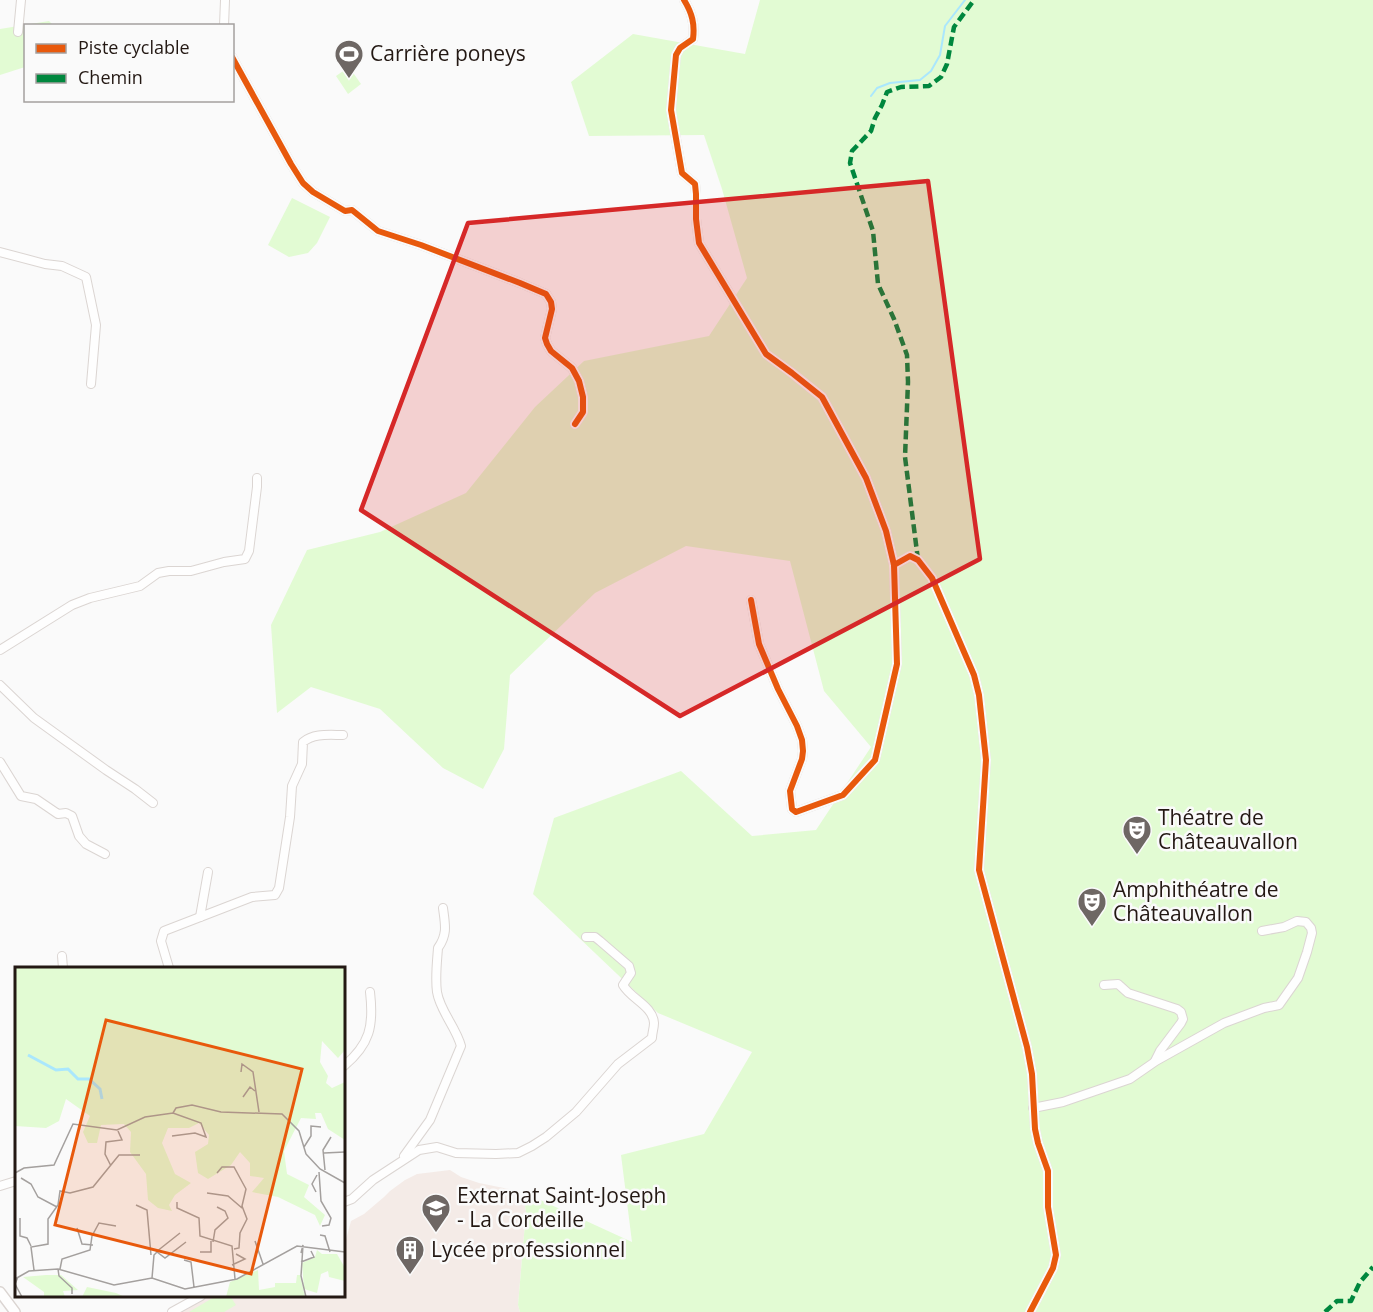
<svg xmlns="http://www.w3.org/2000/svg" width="1373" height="1312" viewBox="0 0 1373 1312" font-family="'Open Sans',sans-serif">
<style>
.built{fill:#f4ebe7}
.green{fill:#e2fbd3}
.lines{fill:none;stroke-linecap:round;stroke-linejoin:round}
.stream{stroke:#aae7fd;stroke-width:2}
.minor-casing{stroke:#dbd5d2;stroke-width:10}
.major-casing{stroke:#dbd5d2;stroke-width:12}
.minor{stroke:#fefefe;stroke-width:8}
.major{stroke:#fefefe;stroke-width:9}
.quiet{stroke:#00873e;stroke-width:4.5;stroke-dasharray:9 4.5;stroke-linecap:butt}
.cycleway-casing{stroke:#fafafa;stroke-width:10}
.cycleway{stroke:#e8590c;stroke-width:6}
.marked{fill:#d62828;fill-opacity:0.2;stroke:#d62828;stroke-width:4.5;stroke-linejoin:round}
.labels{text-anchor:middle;stroke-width:5;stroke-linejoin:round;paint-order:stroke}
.poi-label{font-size:21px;fill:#231813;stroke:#fafafa;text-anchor:start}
.inset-river{fill:none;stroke:#aae7fd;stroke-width:3}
.inset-road{fill:none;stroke:#a4a09e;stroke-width:1.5}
.view{fill:#e8590c;fill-opacity:0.15;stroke:#e8590c;stroke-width:3}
.inset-edge{fill:none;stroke:#231813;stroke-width:3}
</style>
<rect width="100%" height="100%" fill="#fafafa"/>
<!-- built -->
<path class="built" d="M450,1170L461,1177L479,1183L523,1192L526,1212L518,1305L520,1312H178L207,1296H344V1247L351,1221L364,1214L384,1197L390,1191L405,1180L417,1174Z"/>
<!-- green -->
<g class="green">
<path d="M760,0H1373V1312H520L518,1305L526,1212L523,1192L632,1242L621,1155L704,1134L752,1052L658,1013L533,894L554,818L681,771L752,836L816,830L871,747L824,691L790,561L686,546L595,593L510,675L504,749L483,789L443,768L380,709L311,687L277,713L271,625L307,550L380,532L466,493L535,407L584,361L709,336L747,278L722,189L704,135L589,136L571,82L633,34L745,54Z"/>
<path d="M49,21L53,25L26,26L25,67L0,75V29Z"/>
<path d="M349,67L361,84L348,94L336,76Z"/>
<path d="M292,198L330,217L317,243L308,253L289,257L268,245Z"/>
<path d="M216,1296H230L236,1305L224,1312H189Z"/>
</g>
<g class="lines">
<!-- stream -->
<path class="stream" d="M871,96L877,88L890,83L920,80L931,71L940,55L945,26L965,0"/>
<!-- minor casing -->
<g class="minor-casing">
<g id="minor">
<path d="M684,0C692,13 695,24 693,39L680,48L676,55L671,110L682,173L695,184L696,194V219L699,243L766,354L792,373L822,397L866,478L886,531L894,565L897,664L875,760L843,795L796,812L792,809L790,791L802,759L803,751L802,740L797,726L778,689L759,644L751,600"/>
<path d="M224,26L225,0"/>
<path d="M18,32L21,0"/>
<path d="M232,57L291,164L303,183L313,192L345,211L352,210L378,231L421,245L520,283L546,294L551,302L552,309L545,338L547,344L551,351L572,368L579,381L583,397V412L575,424"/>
<path d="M0,252L45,264L62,266L86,277L96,325L91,384"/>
<path d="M894,565L910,556L918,560L932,578L974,675L979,695L986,760L979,870L1027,1047L1032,1074L1035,1129L1038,1143L1048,1171V1207L1056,1255L1053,1268L1030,1312"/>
<path d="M0,650L72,605L90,598L140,586L158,573L169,571H191L224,562L245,559L249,551L257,487V478"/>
<path d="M0,685L34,718L106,770L135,789L153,803"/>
<path d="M0,762L21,796L36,799L58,814L66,813L72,816L79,836L86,844L105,854"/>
<path d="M200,917L208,872"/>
<path d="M62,956L63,968"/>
<path d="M169,968L161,941L164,931L252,897L275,895L279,888L290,817L292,786L302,764L303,742C314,733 329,735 343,735"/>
<path d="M1104,985L1118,984L1128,993L1177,1009L1181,1012L1183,1019L1181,1023L1160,1051L1155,1061"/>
<path d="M344,1066C370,1044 374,1026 370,992"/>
<path d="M1033,1108L1063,1102L1130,1079L1156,1061L1224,1023L1264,1008L1279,1005L1298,978L1307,952L1312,933L1311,928L1306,922L1297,921L1284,927L1262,931"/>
<path d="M404,1156L430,1120L461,1046C456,1027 440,1011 437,992C435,978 437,962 438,948C448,934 445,924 443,908"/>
<path d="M0,1186L16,1181"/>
<path d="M344,1202L352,1199L373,1180L419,1150L437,1147L456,1153L496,1154L518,1153L532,1146L546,1137L576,1112L618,1064L652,1038C652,1033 654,1028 654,1023C653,1006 631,999 623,985L631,973L629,966L600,941L595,937H586"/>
<path d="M172,1312L201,1296"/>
</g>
</g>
<!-- major casing -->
<g class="major-casing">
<path id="major" d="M0,1292L15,1312"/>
</g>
<!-- minor -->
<use href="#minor" class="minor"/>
<!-- major -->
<use href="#major" class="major"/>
<!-- quiet -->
<g class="quiet">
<path d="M918,560L905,457L908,382L907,355L894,319L878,284L873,231L850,163L852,151L871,131L875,118L882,105L887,92L901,87L929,86L941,77L947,64L954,27L974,0"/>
<path d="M1325,1312L1337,1301H1351L1360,1282L1373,1267"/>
</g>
<!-- cycleway casing -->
<g class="cycleway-casing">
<g id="cycleway">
<path d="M684,0C692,13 695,24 693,39L680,48L676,55L671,110L682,173L695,184L696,194V219L699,243L766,354L792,373L822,397L866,478L886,531L894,565L897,664L875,760L843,795L796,812L792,809L790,791L802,759L803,751L802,740L797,726L778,689L759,644L751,600"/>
<path d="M232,57L291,164L303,183L313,192L345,211L352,210L378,231L421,245L520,283L546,294L551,302L552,309L545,338L547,344L551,351L572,368L579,381L583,397V412L575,424"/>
<path d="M894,565L910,556L918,560L932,578L974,675L979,695L986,760L979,870L1027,1047L1032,1074L1035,1129L1038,1143L1048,1171V1207L1056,1255L1053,1268L1030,1312"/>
</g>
</g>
<!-- cycleway -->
<use href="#cycleway" class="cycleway"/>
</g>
<!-- marked area -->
<path class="marked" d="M928,181L980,559L680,716L361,510L468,223Z"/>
<!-- icons -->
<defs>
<g id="stadium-pin" transform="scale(1.5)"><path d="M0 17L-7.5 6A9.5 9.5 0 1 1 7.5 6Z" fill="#6e6764" stroke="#fafafa"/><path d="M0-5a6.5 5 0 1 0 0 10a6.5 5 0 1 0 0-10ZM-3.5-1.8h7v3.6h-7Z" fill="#fff"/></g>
<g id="theatre-pin" transform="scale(1.5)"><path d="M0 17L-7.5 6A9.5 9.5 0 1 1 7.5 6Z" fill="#6e6764" stroke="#fafafa"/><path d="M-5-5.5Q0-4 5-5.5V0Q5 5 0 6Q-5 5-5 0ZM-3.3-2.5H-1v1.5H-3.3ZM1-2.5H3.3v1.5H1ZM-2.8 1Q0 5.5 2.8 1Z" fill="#fff"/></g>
<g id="school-pin" transform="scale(1.5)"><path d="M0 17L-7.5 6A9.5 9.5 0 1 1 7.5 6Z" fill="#6e6764" stroke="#fafafa"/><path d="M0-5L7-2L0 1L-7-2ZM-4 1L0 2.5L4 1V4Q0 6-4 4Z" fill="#fff"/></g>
<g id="building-pin" transform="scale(1.5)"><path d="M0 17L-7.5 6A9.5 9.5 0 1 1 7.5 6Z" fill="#6e6764" stroke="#fafafa"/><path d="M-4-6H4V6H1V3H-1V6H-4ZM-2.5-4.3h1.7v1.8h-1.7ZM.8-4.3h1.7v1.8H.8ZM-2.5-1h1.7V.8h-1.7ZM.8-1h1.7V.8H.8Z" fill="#fff"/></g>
</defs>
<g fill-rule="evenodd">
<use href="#stadium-pin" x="349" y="54"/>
<use href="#theatre-pin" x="1137" y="830"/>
<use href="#theatre-pin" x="1092" y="902"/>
<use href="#school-pin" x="436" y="1208"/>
<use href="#building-pin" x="410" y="1250"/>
</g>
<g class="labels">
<!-- poi labels -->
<g class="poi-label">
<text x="370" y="61">Carrière poneys</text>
<text x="1158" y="825">Théatre de<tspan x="1158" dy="24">Châteauvallon</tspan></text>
<text x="1113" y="897">Amphithéatre de<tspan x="1113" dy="24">Châteauvallon</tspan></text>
<text x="457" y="1203">Externat Saint-Joseph<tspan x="457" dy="24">- La Cordeille</tspan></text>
<text x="431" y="1257">Lycée professionnel</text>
</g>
</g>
<!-- overview -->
<g transform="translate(15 967)">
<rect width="330" height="330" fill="#fafafa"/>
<path d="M0,0H330V83L323,91L307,74L305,95L313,109L311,116L317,121L330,115V173L313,162L306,146H300L301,152L286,151L269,184L272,207L294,218L289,230L310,248L305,259L300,248L263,230L237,225L249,211L235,209V196L225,185L216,198L193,212L183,206L180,185L193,177L194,168L184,156L174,161H153L147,176L160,207L176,216L160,228L154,238L157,244L143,241L133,233L131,207L115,185L116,165L109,157L86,158L82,176H73L68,165L75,149L51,132L44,154L31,161L0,159ZM302,283L307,287H322L330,301V314L314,310L313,304L306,307L302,326L289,322L287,296L300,290ZM243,303L244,323L260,320V316H281L282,308H285L290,330H211L215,315ZM31,308H46L63,323L48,324L50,330H29V325L8,310ZM72,320L101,326L110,330H67Z" fill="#e2fbd3"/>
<path class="inset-river" d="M13,88L41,103L53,102L63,112H74L85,122L87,132"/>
<path class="inset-road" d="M226,105L227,97L238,105L244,145M228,130L235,120L240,124M158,146L161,141L177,138L206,145L267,147L284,164L291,187M289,180L296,169V159L306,160M309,186L330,185M291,187L305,202L330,216M96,199L90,187L91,175L107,173L103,164M310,203L308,183L316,170M304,205L306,234L316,251L314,258L307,259M0,206L9,201L39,198L58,157L102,163L130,150L158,146L186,156L191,170L180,166L157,169M202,206L207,200H219L231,222L227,239L232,252L225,266L224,281L219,282M6,211L16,217L23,230L42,240M301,225L297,217L302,208M192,226L213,229L227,241M162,235V241L184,251L185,269L217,279L220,312M121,238L132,243L136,288M5,251V269L12,271L16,279M62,261L67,277L78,278M305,268L310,269L315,285M240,274L248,297M198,275L200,263L213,251L210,244L202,240M141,285L165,266M185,285H196V274M286,286L288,278L286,309L291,330M169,293L176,295L179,320M286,295L299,290L296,284M217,298L230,292L221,287M43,302L44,309L57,321V327M45,302L47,292L75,283L77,269L84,256L101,259M19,303L16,280L33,277V252L43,238L45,224L55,226L78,220L104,188H125M3,310L0,317L7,330M137,311L139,288L142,285L150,291L171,275M0,312L14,304L43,302L99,318L137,311L170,322L222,312L282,279L330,285"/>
<path class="view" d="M91,53L287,102L236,307L40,258Z"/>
<rect width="330" height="330" class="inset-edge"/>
</g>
<!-- legend -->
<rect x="24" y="24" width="210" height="78" fill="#fafafa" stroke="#a4a09e" stroke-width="1.5"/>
<rect x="36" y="44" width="30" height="9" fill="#e8590c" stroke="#a4a09e" stroke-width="1.5"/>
<text x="78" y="54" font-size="18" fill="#231813">Piste cyclable</text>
<rect x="36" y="74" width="30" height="9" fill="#00873e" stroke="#a4a09e" stroke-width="1.5"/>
<text x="78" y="84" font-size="18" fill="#231813">Chemin</text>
</svg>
